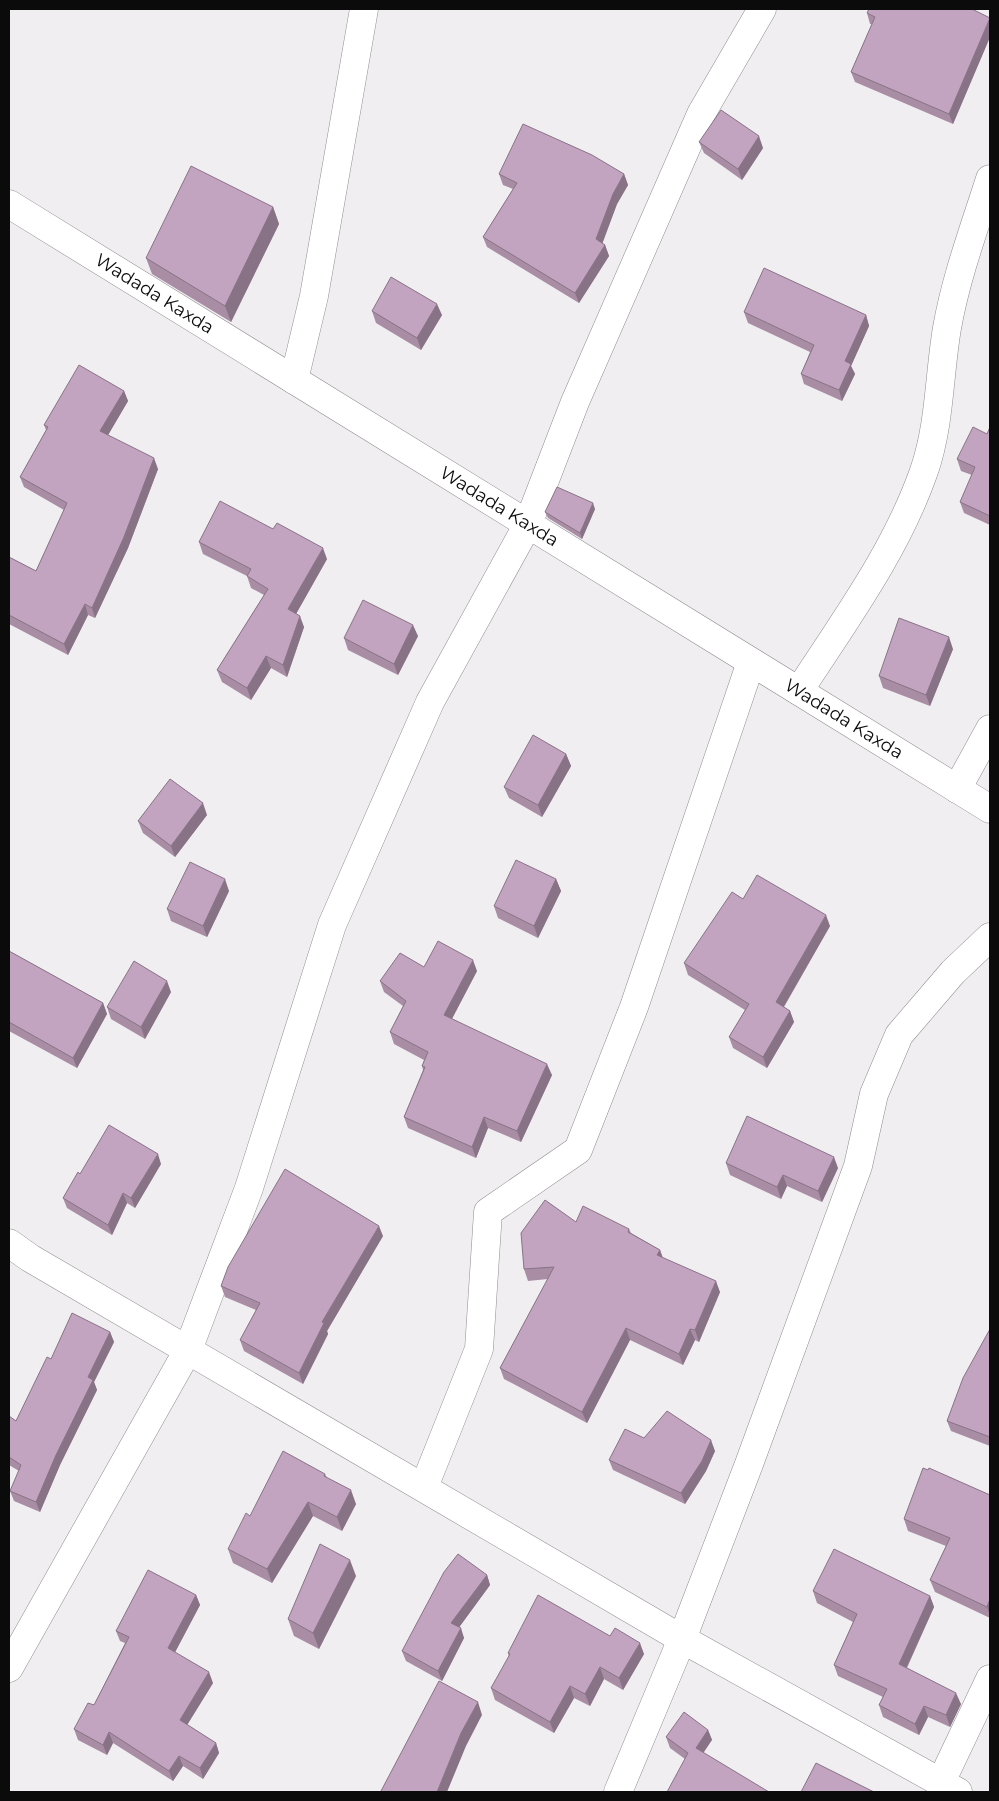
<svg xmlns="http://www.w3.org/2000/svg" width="999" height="1801" viewBox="0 0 999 1801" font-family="Montserrat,sans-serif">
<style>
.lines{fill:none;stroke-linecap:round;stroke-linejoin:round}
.minor-casing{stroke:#908d90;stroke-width:29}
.tertiary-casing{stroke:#908d90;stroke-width:29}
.minor{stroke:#fff;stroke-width:28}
.tertiary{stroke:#fff;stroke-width:28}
.wall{fill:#a88da5}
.shaded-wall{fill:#887386}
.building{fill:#c3a4c0;stroke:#887386}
.labels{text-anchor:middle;stroke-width:4.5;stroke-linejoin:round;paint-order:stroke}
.street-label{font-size:18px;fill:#0c0b0c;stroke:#fffbfe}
</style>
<rect width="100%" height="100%" fill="#f1eef1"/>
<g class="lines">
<!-- minor casing -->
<g class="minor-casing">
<g id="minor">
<path d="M294,380L314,296L364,9"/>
<path d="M799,691C845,620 896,551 924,471C940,425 939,375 947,328C956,277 974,229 990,179"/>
<path d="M957,789L990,729"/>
<path d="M9,1243L30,1258L682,1639L958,1792"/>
<path d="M424,1487L479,1349L488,1212L578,1150L634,1007L751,662"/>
<path d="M9,1668L188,1350L249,1188L332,925L430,702L528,524L575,402L701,114L762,9"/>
<path d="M941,1782L990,1679"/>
<path d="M618,1792L682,1639L749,1464L858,1166L874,1094L899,1035L953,972L990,937"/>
</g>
</g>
<!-- tertiary casing -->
<g class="tertiary-casing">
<g id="tertiary">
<path id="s1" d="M9,204L990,809"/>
</g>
</g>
<!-- minor -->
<use href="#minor" class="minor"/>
<!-- tertiary -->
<use href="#tertiary" class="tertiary"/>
</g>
<!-- wall -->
<g class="wall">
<path d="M867,13L990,18V37L953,124L855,82L851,72L872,24H870Z"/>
<path d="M699,142L763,148L742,180L704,153Z"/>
<path d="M499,174H624L628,185L617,204L602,243L605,245L609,256L579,303L487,247L483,237L513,189L503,185Z"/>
<path d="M273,207L279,224L231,322L152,274L146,258Z"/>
<path d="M372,311L442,315L421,350L376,323Z"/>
<path d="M744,312L866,315L869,326L851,366L855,374L842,401L804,384L801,374L810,352L748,323Z"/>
<path d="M124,391L128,401L108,435L158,469L128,548L95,618L88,615L68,655L9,624V557L36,571L64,510L24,487L20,477L46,430L44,425Z"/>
<path d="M990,427V525L964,513L960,502L972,475L961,471L957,459L987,434Z"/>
<path d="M595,509L582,539L548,518L545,512Z"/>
<path d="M199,542L327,559L296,614L304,627L287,677L271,668L251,700L222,682L217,670L264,595L251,588L247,576L203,554Z"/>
<path d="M418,636L398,675L348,650L344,638Z"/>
<path d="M953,649L930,706L883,688L879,676Z"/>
<path d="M566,754L571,766L542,817L509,798L504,787Z"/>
<path d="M207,815L175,857L143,833L138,821Z"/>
<path d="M556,879L561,891L538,938L498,918L494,906Z"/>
<path d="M229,891L207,937L171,921L167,909Z"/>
<path d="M743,899L830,926L784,1007L790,1011L794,1022L767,1068L733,1048L729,1037L745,1010L688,975L684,963Z"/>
<path d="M9,951L103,1003L107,1014L77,1068L9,1031Z"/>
<path d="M424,967L477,971L452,1019L552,1075L521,1142L488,1128L476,1158L408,1128L404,1117L423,1070L422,1066L424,1060L394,1044L390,1032L403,1006L384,992L380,981Z"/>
<path d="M171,992L145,1039L111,1019L107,1007Z"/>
<path d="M726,1163L838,1168L822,1202L787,1186L781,1199L730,1175Z"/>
<path d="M161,1164L135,1208L127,1203L112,1235L67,1208L63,1198L80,1174Z"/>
<path d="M576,1222L629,1229L631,1233L660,1250L663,1258L720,1292L699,1342L695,1340L683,1365L630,1340L587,1423L504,1379L500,1368L548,1279L528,1281L524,1269Z"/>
<path d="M383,1236L327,1331L328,1334L303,1384L244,1351L240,1340L256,1310L225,1297L221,1286Z"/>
<path d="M990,1329V1446L951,1431L947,1421Z"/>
<path d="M110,1332L114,1342L94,1382L97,1390L60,1465L40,1512L14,1501L10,1491L19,1471L9,1465V1416L16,1421L51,1359Z"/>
<path d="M644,1438L715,1451L706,1471L685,1504L613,1470L609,1460Z"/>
<path d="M325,1474L327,1478L356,1504L342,1531L313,1516L272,1583L233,1563L228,1549L250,1516Z"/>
<path d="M990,1495V1618L935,1592L930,1580L946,1546L908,1531L904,1519Z"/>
<path d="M487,1575L490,1585L459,1627L464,1638L442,1681L406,1661L402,1651Z"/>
<path d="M356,1576L319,1649L294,1636L288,1619Z"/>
<path d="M813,1591L930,1596L934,1607L907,1668L961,1704L950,1727L928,1717L919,1735L883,1717L879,1705L883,1697L838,1676L834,1665L853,1622L817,1603Z"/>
<path d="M196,1595L200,1605L175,1652L213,1683L187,1725L216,1743L219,1753L203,1779L183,1766L173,1781L113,1743L107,1755L78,1740L74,1729L94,1705L125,1643L120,1641L116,1631Z"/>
<path d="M610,1636L644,1654L623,1690L604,1679L590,1706L574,1698L554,1733L495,1700L491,1688L509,1657L508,1653Z"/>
<path d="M708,1730L712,1740L685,1759L670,1748L666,1737Z"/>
</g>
<!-- shaded-wall -->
<g class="shaded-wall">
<path d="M990,18V37L953,124L949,114Z"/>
<path d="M759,136L763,148L742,180L738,169Z"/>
<path d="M624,174L628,185L617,204L600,250L596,239L613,194Z"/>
<path d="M273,207L279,224L231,322L225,306Z"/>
<path d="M605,245L609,256L579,303L575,293Z"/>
<path d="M437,304L442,315L421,350L417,338Z"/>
<path d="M866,315L869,326L851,366L855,374L842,401L839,390L845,361Z"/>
<path d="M124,391L128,401L104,442L100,431Z"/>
<path d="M154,458L158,469L128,548L95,618L92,608Z"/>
<path d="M593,503L595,509L582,539L580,533Z"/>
<path d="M323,548L327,559L292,621L288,609Z"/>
<path d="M85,604L88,615L68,655L64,644Z"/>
<path d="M300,616L304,627L287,677L283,665Z"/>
<path d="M413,625L418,636L398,675L394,664Z"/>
<path d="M949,637L953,649L930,706L926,695Z"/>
<path d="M266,656L271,668L251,700L247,688Z"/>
<path d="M566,754L571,766L542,817L538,805Z"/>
<path d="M203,803L207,815L175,857L171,846Z"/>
<path d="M225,879L229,891L207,937L203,926Z"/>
<path d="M556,879L561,891L538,938L534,926Z"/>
<path d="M826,915L830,926L780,1013L776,1002Z"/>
<path d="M473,960L477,971L448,1026L444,1015Z"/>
<path d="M167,981L171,992L145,1039L141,1027Z"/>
<path d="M103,1003L107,1014L77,1068L73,1058Z"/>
<path d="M790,1011L794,1022L767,1068L763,1057Z"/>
<path d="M547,1064L552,1075L521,1142L517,1131Z"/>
<path d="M484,1117L488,1128L476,1158L472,1147Z"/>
<path d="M158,1154L161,1164L135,1208L131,1198Z"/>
<path d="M834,1157L838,1168L822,1202L818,1191Z"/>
<path d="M783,1175L787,1186L781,1199L777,1187Z"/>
<path d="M123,1193L127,1203L112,1235L108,1225Z"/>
<path d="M379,1226L383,1236L327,1331L328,1334L303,1384L299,1373L322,1322Z"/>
<path d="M660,1250L664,1262L657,1255Z"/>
<path d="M716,1281L720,1292L699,1342L695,1330Z"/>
<path d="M626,1328L630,1340L587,1423L582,1412Z"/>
<path d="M690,1329L695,1340L683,1365L679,1354Z"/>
<path d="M110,1332L114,1342L94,1382L97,1390L60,1465L40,1512L36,1502L88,1377Z"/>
<path d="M711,1440L715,1451L706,1471L685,1504L681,1493Z"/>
<path d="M351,1490L356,1504L342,1531L337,1517Z"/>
<path d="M308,1502L313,1516L272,1583L267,1569Z"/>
<path d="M350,1560L356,1576L319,1649L313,1633Z"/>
<path d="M487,1575L490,1585L455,1633L451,1623Z"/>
<path d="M196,1595L200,1605L172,1658L168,1648Z"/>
<path d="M930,1596L934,1607L903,1675L899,1664Z"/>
<path d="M990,1599V1616L987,1607Z"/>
<path d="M461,1628L464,1638L442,1681L438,1671Z"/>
<path d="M640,1643L644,1654L623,1690L619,1678Z"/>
<path d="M600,1667L604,1679L590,1706L585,1694Z"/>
<path d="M209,1672L213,1683L184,1730L180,1720Z"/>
<path d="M570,1686L574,1698L554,1733L550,1722Z"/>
<path d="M956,1693L961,1704L950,1727L946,1715Z"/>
<path d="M478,1702L482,1715L466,1746L447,1792H437L461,1733Z"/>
<path d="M924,1706L928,1717L919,1735L915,1724Z"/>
<path d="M708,1730L712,1740L700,1758L696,1748Z"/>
<path d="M109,1732L113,1743L107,1755L103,1745Z"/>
<path d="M216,1743L219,1753L203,1779L200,1768Z"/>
<path d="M179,1756L183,1766L173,1781L169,1771Z"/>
</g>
<!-- building -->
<g class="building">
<path d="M869,9H972L990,18L949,114L851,72L875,17L867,13Z"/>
<path d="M721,110L759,136L738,169L699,142Z"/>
<path d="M523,124L592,155L624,174L613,194L596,239L605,245L575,293L483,237L517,183L499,174Z"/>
<path d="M191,166L273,207L225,306L146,258Z"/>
<path d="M764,268L866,315L845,361L851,364L839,390L801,374L814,345L744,312Z"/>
<path d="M391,277L437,304L417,338L372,311Z"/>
<path d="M79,365L124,391L100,431L154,458L124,537L92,608L85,604L64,644L9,615V557L36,571L67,503L20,477L48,427L44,425Z"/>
<path d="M973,427L987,434L990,427V516L960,502L975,467L957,459Z"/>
<path d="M557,487L593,503L580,533L545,512Z"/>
<path d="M220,501L273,529L277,523L323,548L288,609L300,616L283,665L266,656L247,688L217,670L268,589L247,576L251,569L199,542Z"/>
<path d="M363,600L413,625L394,664L344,638Z"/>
<path d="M899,618L949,637L926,695L879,676Z"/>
<path d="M533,735L566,754L538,805L504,787Z"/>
<path d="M170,779L203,803L171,846L138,821Z"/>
<path d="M516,860L556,879L534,926L494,906Z"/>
<path d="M190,862L225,879L203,926L167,909Z"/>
<path d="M757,875L826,915L776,1002L790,1011L763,1057L729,1037L749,1004L684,963L732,892L743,899Z"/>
<path d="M438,941L473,960L444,1015L547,1064L517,1131L484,1117L472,1147L404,1117L425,1067L422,1066L428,1052L390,1032L406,1001L380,981L400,953L424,967Z"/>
<path d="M9,951L103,1003L73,1058L9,1022Z"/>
<path d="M134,961L167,981L141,1027L107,1007Z"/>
<path d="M747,1116L834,1157L818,1191L783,1175L777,1187L726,1163Z"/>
<path d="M109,1125L158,1154L131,1198L123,1193L108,1225L63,1198L78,1172L80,1174Z"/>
<path d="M285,1169L379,1226L322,1322L324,1323L299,1373L240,1340L260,1303L221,1286L228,1267Z"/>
<path d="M545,1200L576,1222L583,1206L629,1229L628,1232L660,1250L657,1255L716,1281L695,1330L690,1329L679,1354L626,1328L582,1412L500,1368L554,1267L524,1269L521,1233Z"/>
<path d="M72,1313L110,1332L88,1377L93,1380L56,1455L36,1502L10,1491L21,1465L9,1457V1416L16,1421L47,1357L51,1359Z"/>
<path d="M990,1329V1437L947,1421L963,1378Z"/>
<path d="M667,1411L711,1440L702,1461L681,1493L609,1460L625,1429L644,1438Z"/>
<path d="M283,1451L325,1474L324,1476L351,1490L337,1517L308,1502L267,1569L228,1549L246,1513L250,1516Z"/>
<path d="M923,1468L928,1470L929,1468L990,1495V1599L987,1607L930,1580L950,1538L904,1519Z"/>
<path d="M320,1544L350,1560L313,1633L288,1619Z"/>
<path d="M834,1549L930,1596L899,1664L956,1693L946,1715L924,1706L915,1724L879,1705L887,1689L834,1665L857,1614L813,1591Z"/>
<path d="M458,1554L487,1575L451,1623L461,1628L438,1671L402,1651L444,1572Z"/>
<path d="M148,1570L196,1595L168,1648L209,1672L180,1720L216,1743L200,1768L179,1756L169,1771L109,1732L103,1745L74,1729L88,1703L94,1705L129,1637L116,1631Z"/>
<path d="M538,1595L610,1636L615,1628L640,1643L619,1678L600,1667L585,1694L570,1686L550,1722L491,1688L510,1654L508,1653Z"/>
<path d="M439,1681L478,1702L461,1733L437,1792H383L381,1791Z"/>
<path d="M684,1712L708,1730L696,1748L769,1792H667L688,1753L666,1737Z"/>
<path d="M816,1763L874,1792H801Z"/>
</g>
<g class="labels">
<!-- street labels -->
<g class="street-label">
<text dy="6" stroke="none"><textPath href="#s1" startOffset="171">Wadada Kaxda</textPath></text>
<text dy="6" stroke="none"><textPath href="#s1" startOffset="576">Wadada Kaxda</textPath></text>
<text dy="6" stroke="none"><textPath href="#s1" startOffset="981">Wadada Kaxda</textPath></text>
</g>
</g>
<!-- border -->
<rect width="999" height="1801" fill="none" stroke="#0c0b0c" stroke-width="20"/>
</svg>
